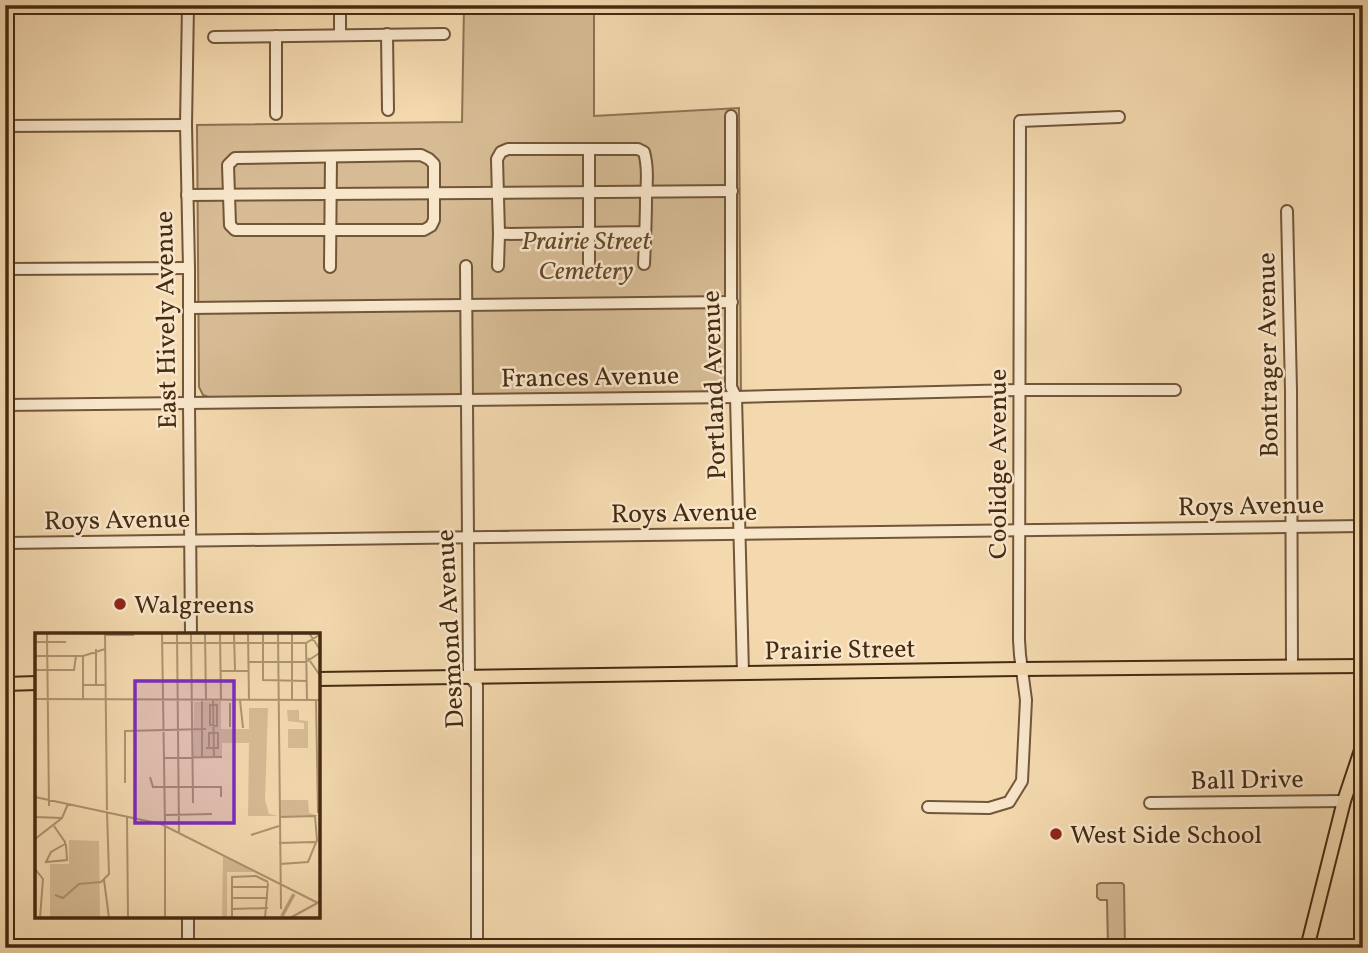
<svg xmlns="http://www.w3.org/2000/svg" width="1368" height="953" viewBox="0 0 1368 953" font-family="Vollkorn,serif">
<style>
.green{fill:#d6bb94;stroke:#8e7352;stroke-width:2}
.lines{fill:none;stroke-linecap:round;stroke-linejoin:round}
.minor-casing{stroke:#715638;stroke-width:14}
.major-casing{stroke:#452b11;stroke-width:16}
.minor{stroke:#f8e6cb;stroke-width:10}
.major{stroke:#f4d9af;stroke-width:12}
.poi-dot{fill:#8f2418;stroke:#f8e6cb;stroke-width:2.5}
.labels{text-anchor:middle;stroke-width:5;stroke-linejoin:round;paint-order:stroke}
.park-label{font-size:26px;font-style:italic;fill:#62482b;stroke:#f8e6cb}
.street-label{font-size:26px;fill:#452b11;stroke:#f8e6cb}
.poi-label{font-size:26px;fill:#452b11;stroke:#f8e6cb;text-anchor:start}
.inset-river{fill:none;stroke:#b89e79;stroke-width:3.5}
.inset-road{fill:none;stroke:#ae9370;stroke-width:2}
.view{fill:#7b2cbf;fill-opacity:0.15;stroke:#7b2cbf;stroke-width:3.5}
.inset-edge{fill:none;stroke:#452b11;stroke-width:3.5}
</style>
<rect width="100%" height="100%" fill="#f4d9af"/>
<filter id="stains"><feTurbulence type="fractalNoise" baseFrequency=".00286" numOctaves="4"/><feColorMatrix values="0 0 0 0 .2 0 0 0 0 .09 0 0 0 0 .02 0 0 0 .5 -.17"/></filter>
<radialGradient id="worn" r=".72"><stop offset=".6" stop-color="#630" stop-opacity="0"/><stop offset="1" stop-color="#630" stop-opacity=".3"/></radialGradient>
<!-- green -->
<g class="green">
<path d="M464,5H594V116L739,108L741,392L211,398L203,395L199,387L197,125L462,122Z"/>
<path d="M1100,883H1122L1124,885L1125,948H1108L1107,900H1100L1097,897V885Z"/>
</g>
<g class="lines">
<!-- minor casing -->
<g class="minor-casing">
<g id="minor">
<path d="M188,5L186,125L189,268V403L191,634"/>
<path d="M340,5V34"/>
<path d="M387,34L388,110"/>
<path d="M276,36V114"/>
<path d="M214,37L444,34"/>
<path d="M731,116V387L736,397L743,673"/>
<path d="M5,126L186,125"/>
<path d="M589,149V264"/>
<path d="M421,155L429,159L434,164V220L431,226L424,230H235L230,225L228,165L235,158Z"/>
<path d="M187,195L732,191"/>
<path d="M1287,211L1291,390L1292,666"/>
<path d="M644,264C645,242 646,219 646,197C647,182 648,166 644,152L638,149H508L501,152L497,159L499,234L645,232"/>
<path d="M466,266L469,676L477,685V948"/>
<path d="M498,266L499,234"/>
<path d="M330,267L331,157"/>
<path d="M5,269L189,268"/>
<path d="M189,308L732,302"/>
<path d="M5,405L736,397L1019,390H1175"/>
<path d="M5,543L1363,526"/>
<path d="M1150,803L1344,801"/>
<path d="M928,807L989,808L1009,802L1022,781L1026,700L1020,655L1019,640L1020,121L1119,117"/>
<path d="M188,948V916"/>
</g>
</g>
<!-- major casing -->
<g class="major-casing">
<g id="major">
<path d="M318,679L1022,669L1363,666"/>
<path d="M5,684L37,683"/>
<path d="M1307,948L1344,801L1363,744"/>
</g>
</g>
<!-- minor -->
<use href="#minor" class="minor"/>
<!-- major -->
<use href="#major" class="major"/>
</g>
<!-- markers -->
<g class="poi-dot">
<circle cx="120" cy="604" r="7"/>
<circle cx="1056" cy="834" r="7"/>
</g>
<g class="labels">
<!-- park labels -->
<g class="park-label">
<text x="586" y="249">Prairie Street<tspan x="586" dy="30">Cemetery</tspan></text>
</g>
<!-- street labels -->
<g class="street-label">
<text transform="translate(165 320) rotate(-91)" y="9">East Hively Avenue</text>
<text transform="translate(1267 355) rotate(-91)" y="9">Bontrager Avenue</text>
<text transform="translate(590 376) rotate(-1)" y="9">Frances Avenue</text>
<text transform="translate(713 385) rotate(-92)" y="9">Portland Avenue</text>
<text transform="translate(997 464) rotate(-90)" y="9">Coolidge Avenue</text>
<text transform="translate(1251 505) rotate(-1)" y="9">Roys Avenue</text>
<text transform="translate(684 512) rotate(-1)" y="9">Roys Avenue</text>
<text transform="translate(117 519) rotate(-1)" y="9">Roys Avenue</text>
<text transform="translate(449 629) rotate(-93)" y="9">Desmond Avenue</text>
<text transform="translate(840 649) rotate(-1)" y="9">Prairie Street</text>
<text transform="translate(1247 779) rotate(-1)" y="9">Ball Drive</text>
</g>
<!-- poi labels -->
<g class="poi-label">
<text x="134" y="613">Walgreens</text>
<text x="1070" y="843">West Side School</text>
</g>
</g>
<!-- overview -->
<g transform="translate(35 633)">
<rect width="285" height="285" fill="#f4d9af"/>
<path d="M186,68V96H214V75H233L230,167L234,181L243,183H213L214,110H187V125H158L159,69ZM252,77H264V87L273,88V115H253V96H269V90L253,88ZM245,167H273L274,180L285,183H245ZM34,207L64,208L65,285H15V231H34ZM188,222L220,239H192V285H187Z" fill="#d6bb94"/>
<path class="inset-river" d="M247,283L259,261"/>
<path class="inset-road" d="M12,0L14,173M32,0H55M70,0L72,177M127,0L130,192M142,0L144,199M156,0L158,170M170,0L171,68M185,0L186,67M199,0L200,38M213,0L214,67M228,0V47L272,48M243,0L246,276M257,0V67M274,0L286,18M70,2H99M0,9H31M127,10H271L286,1M271,10L272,67M61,16V52M0,23H48M48,23V67M48,23L70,16M273,25L286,44M214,29H271L286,19M0,37H39L41,23M185,38H214M48,52H70M0,66L286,67M178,67L179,124M205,67L208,95M281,67L283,180M167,68V124M195,70V94M175,72H182V93L175,92ZM171,115H183V100H174V115M129,125L187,124M115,144L118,154H186V164M90,150V98L171,96M0,164L126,191L283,270M130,182L177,181M92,183L93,285M0,184L27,185M19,193L30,209V211L31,212L32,227L11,229L16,219L30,211M130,193V285M216,202L244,193M0,206L27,185L33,171M244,210L280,209M245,231L273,229L282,207L280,183L245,184M0,236L8,246L5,285M69,247L74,285M196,254H233M20,262L28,265L44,251L66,249L74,241L72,179M196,265H233M196,276L233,275M197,285V244L221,243L233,249M230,285L233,250M255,285L286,268"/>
<path class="view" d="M100,48H199V190H100Z"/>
<rect width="285" height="285" class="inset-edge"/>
</g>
<!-- margin -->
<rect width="1368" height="953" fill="none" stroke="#f4d9af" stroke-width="28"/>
<rect x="7" y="7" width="1354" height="939" fill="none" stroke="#452b11" stroke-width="3.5"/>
<rect x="14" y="14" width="1340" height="925" fill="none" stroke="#452b11" stroke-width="2"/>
<rect width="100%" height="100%" filter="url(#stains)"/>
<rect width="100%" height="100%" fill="url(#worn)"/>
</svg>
